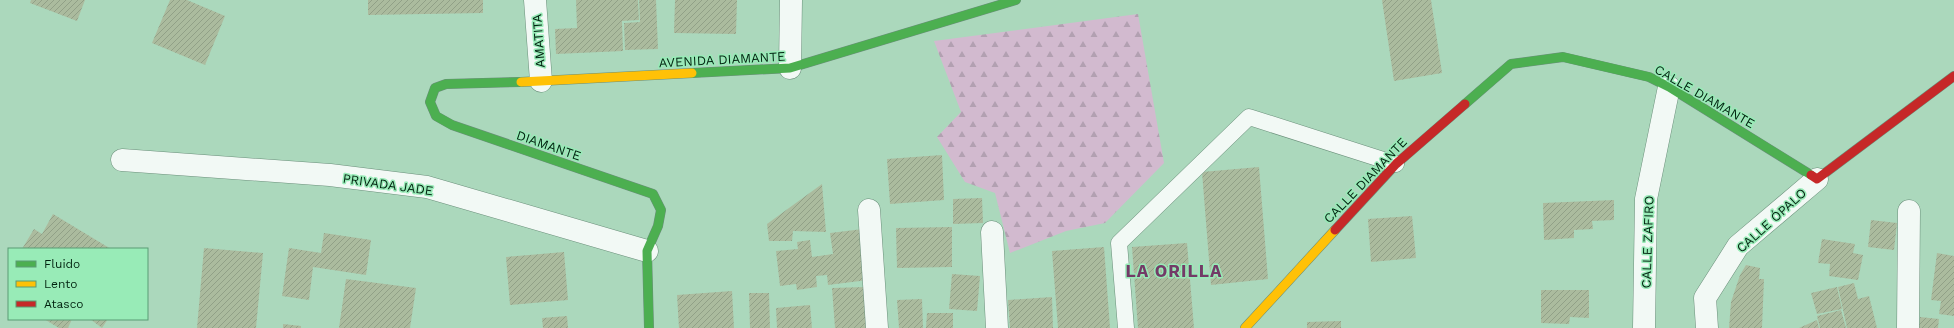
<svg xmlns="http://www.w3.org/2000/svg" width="1954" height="328" viewBox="0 0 1954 328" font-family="'Work Sans',sans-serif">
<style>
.forest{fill:url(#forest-firs)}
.building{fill:url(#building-hatch)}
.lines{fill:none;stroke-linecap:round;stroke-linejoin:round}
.lane-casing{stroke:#6a8f7a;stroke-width:17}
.street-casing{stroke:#6a8f7a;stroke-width:23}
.fast-casing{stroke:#6a8f7a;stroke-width:10}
.slow-casing{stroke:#6a8f7a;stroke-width:10}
.jam-casing{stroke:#6a8f7a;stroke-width:10}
.lane{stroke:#f2f9f5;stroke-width:16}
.street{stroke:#f2f9f5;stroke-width:22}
.fast{stroke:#4caf50;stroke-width:9}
.slow{stroke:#ffc107;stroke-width:9}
.jam{stroke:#c62828;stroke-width:9}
.labels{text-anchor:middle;stroke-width:3;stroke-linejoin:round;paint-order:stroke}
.street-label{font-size:13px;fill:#00220f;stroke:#98ebb7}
.district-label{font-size:17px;font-weight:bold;letter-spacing:1px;fill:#733b67;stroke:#98ebb7}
</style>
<defs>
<pattern id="forest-firs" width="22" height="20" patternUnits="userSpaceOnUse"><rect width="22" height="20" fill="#d2bacf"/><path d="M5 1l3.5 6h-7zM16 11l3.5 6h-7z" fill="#b2a0b1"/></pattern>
<pattern id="building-hatch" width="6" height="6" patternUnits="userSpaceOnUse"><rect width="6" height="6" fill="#abbb9e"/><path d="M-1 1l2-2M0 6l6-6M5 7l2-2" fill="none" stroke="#91a087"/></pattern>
</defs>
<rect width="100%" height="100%" fill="#abd8bc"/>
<!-- forest -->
<path class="forest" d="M1138,14L1164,163L1105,223L1066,231L1010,253L995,193L965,182L937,137L961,112L934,41Z"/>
<!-- building -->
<g class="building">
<path d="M31,0H85L77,21L30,3Z"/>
<path d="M170,0H187L225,16L205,65L152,43Z"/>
<path d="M368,0H483V13L368,15Z"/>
<path d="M576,0H638L639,20L622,21L623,51L556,54L555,29L577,28Z"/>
<path d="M639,0H656L658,49L625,50L624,23L640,22Z"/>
<path d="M675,0H737L736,34L674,33Z"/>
<path d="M1382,0H1431L1442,73L1394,81Z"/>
<path d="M942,155L944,200L890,204L887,159Z"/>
<path d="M1259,167L1268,279L1211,285L1202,172Z"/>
<path d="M822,184L826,232L793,231L792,241H769L767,224Z"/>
<path d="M982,198L983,223L953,224V199Z"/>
<path d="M1614,200V220L1592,221L1593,229L1574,230V238L1544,240L1543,203Z"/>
<path d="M53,214L111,249H22L34,229L42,234Z"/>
<path d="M1412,216L1416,258L1371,262L1368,219Z"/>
<path d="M1871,220L1897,223L1894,250L1868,247Z"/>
<path d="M952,227V267L897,268L896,228Z"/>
<path d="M863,229L868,280L828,285L827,275L816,276L817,287L797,290L796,284L780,286L776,251L798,249L797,242L810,240L812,257L833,254L830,233Z"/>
<path d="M324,233L371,240L366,275L313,267L309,300L282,296L289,248L321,253Z"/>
<path d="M1822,239L1855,244L1853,253L1863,255L1858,280L1829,276L1830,264L1818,263Z"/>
<path d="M1187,243L1194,328H1138L1132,247Z"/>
<path d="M1104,247L1110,328H1058L1052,251Z"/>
<path d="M204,248L263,253L256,328H197Z"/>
<path d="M564,252L568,300L510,305L506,257Z"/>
<path d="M1937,253L1954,256V316L1939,314L1941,301L1931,300Z"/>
<path d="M1746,265L1760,268L1759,279H1764L1762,328H1729L1731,302L1740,275Z"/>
<path d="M952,274L980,276L977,311L949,309Z"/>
<path d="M346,279L416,288L410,328H339Z"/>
<path d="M1854,283L1858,299L1869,296L1877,328H1847L1838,287Z"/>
<path d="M865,287L868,328H835L832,288Z"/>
<path d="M1837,287L1842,309L1817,314L1811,293Z"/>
<path d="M1541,290H1589V318L1570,317L1569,324L1541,323Z"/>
<path d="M732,291L734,328H679L677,295Z"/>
<path d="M749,293H769L770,328H750Z"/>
<path d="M1052,297L1053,328H1010L1008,300Z"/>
<path d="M922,299L923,328H899L897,300Z"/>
<path d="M810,305L812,328H777L776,308Z"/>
<path d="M1841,310L1846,328H1820L1817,316Z"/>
<path d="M927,313H953V328H926Z"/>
<path d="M567,316L568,328H543L542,318Z"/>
<path d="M1920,317L1939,319L1938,328H1919Z"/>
<path d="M44,319H72L68,328H59Z"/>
<path d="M90,319H108L102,328Z"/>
<path d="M1817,320L1819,328H1799Z"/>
<path d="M1341,321V328H1307V322Z"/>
<path d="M283,324L301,326V328H283Z"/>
</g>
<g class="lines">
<!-- lane casing -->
<g class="lane-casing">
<path id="lane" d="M1126,328L1119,243L1249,117L1396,164"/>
</g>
<!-- street casing -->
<g class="street-casing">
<g id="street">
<path d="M535,0L541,81"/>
<path d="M790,68L791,0"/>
<path d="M122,160L330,175L427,187L647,251"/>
<path d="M869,210L877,328"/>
<path d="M992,232L997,328"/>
<path d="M1644,328L1646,199L1669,87"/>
<path d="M1707,328L1705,298L1738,246L1817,179"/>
<path d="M1908,328L1909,211"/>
</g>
</g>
<!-- fast casing -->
<g class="fast-casing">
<g id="fast">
<path d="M692,73L790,68L1016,0"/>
<path d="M521,82L446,84L435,88L430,102L436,116L452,125L653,194L661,210L658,226L647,251L649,328"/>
<path d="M1465,104L1511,64L1563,57L1649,77L1669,87L1811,175"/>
</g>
</g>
<!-- slow casing -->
<g class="slow-casing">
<g id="slow">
<path d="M521,82L692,73"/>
<path d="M1245,328L1335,230"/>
</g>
</g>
<!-- jam casing -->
<g class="jam-casing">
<g id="jam">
<path d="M1811,175L1817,179L1954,76"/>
<path d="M1335,230L1396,164L1465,104"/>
</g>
</g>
<!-- lane -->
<use href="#lane" class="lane"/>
<!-- street -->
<use href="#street" class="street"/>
<!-- fast -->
<use href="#fast" class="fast"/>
<!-- slow -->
<use href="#slow" class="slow"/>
<!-- jam -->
<use href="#jam" class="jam"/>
</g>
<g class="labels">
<!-- street labels -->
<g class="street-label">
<text transform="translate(538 41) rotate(-94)" y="5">AMATITA</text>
<text transform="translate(722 59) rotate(-3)" y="5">AVENIDA DIAMANTE</text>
<text transform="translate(1705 96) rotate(30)" y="5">CALLE DIAMANTE</text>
<text transform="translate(549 145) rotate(19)" y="5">DIAMANTE</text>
<text transform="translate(1365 180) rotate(-46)" y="5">CALLE DIAMANTE</text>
<text transform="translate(388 184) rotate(8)" y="5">PRIVADA JADE</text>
<text transform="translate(1771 220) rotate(-42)" y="5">CALLE ÓPALO</text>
<text transform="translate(1647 242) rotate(-88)" y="5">CALLE ZAFIRO</text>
</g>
<!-- district labels -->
<g class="district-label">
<text x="1174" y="277">LA ORILLA</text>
</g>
</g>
<!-- legend -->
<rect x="8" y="248" width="140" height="72" fill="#98ebb7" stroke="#5b9b74"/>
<rect x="16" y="261" width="20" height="6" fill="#4caf50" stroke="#5b9b74"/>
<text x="44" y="268" font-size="12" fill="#00220f">Fluido</text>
<rect x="16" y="281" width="20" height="6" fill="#ffc107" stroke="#5b9b74"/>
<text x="44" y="288" font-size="12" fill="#00220f">Lento</text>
<rect x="16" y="301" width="20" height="6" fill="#c62828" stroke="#5b9b74"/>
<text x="44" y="308" font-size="12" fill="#00220f">Atasco</text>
</svg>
